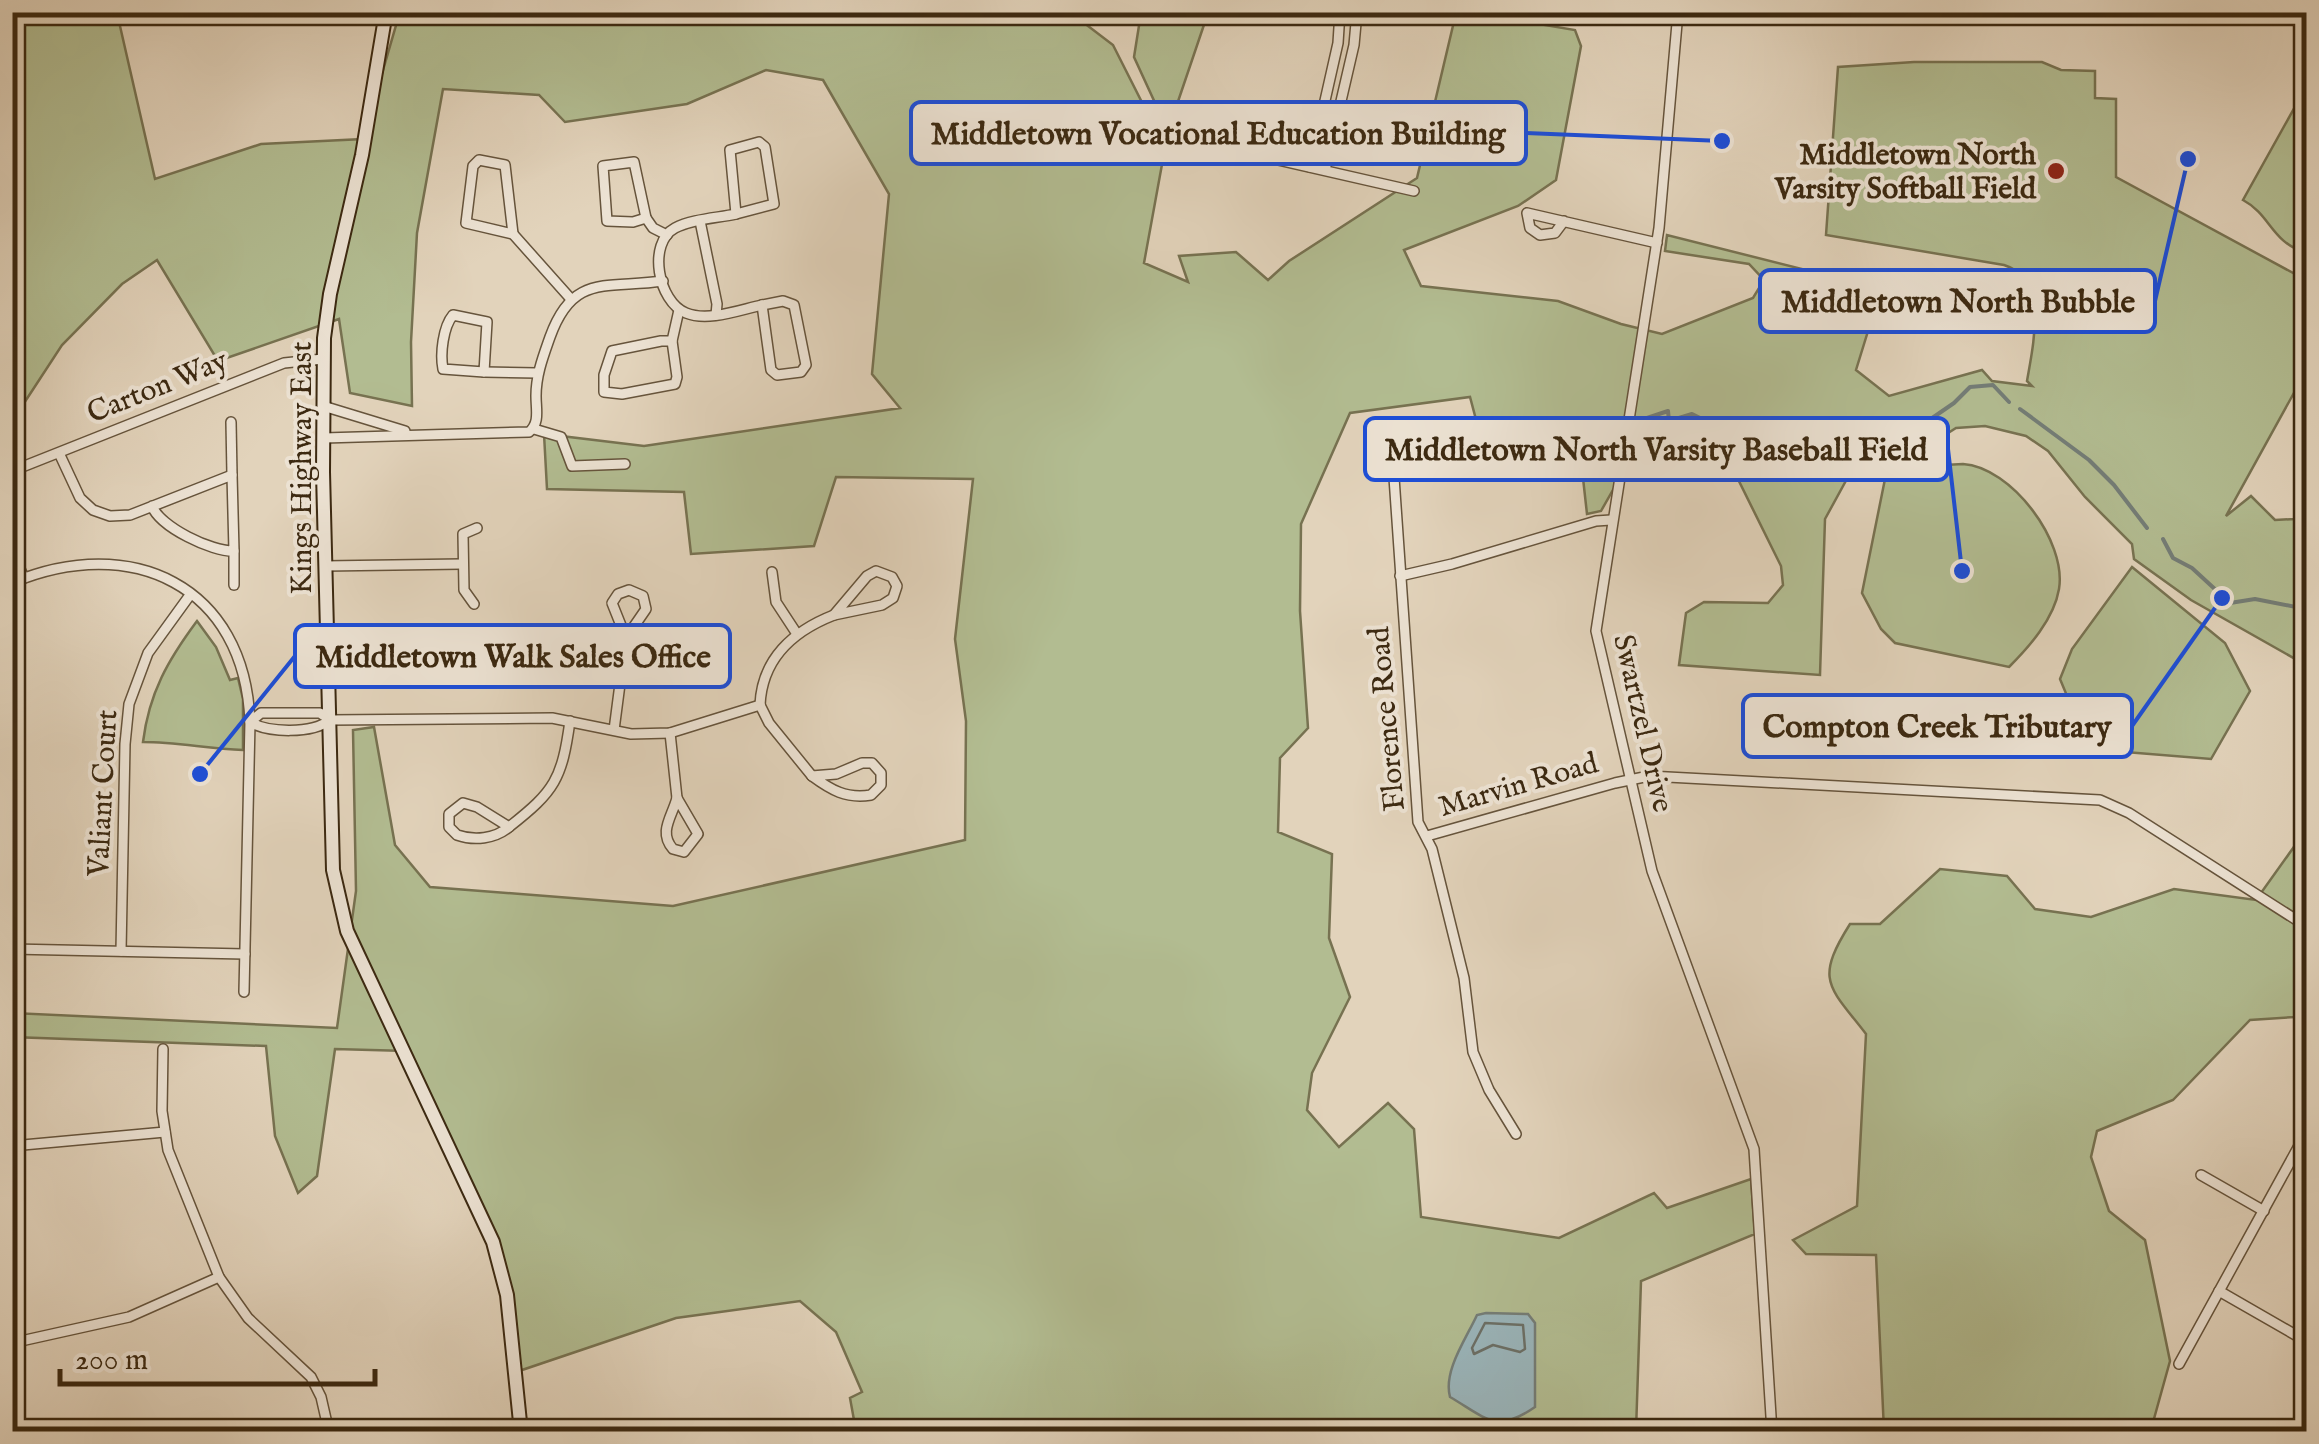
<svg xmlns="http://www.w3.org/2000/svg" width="2319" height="1444" viewBox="0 0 2319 1444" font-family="'IM FELL English',serif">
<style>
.green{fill:#b2bc91;stroke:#777251;stroke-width:2.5}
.water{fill:#9ab5bb;stroke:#747d77;stroke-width:2.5}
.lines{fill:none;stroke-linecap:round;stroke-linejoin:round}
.shore{stroke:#6b6f66;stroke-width:2.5}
.stream{stroke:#747d77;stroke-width:4}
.street-casing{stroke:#66543c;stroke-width:12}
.secondary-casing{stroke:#3c2911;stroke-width:16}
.street{stroke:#ece2d3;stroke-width:9}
.secondary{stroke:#ece2d3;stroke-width:12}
.poi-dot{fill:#8f2418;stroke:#ece2d3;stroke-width:4}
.labels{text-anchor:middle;stroke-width:8;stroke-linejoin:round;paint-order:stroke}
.poi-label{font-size:30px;font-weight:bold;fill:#3c2911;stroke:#ece2d3;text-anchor:end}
.street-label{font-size:30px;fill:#3c2911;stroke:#ece2d3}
.leader{fill:none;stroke:#1d4ed8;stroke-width:4}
.callout-dot{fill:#1d4ed8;stroke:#ece2d3;stroke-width:4}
.callout{fill:#ece2d3;stroke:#1d4ed8;stroke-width:4}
.callout-label{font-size:32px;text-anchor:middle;font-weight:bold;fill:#3c2911}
</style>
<rect width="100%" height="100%" fill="#e2d3bb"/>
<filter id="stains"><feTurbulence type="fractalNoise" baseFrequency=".002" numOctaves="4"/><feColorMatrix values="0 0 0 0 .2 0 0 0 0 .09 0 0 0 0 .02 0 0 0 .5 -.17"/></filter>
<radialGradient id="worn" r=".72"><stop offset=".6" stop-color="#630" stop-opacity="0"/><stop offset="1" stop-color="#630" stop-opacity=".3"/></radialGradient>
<!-- green -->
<g class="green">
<path d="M490,12L1071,13L1113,45L1165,148L1144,263L1188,282L1179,256L1236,252L1268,280L1289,261L1417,178L1456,13H1520L1521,21L1575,30L1581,46L1556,180L1518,206L1404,250L1421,286L1558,301L1621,324L1662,334L1753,298L1764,280L1749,264L1665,251L1667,235L1881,289L1856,370L1889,396L1982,370L1992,381L2032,386L2027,381C2033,346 2049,279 2004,265L1826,235L1838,67L1914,62H2042L2061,70L2095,71V98L2116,99V177L2306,280V371L2226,516L2251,496L2275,520L2295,519L2306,514V665L2191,600L2134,559L2132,544L2085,497L2048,451L2026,436L1985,426L1956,428L1915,454L1848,477L1825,519L1820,675L1679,665L1686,613L1704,602L1768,603L1783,585L1781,566L1727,457L1703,445L1643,437L1601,511L1587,514L1580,451L1540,454L1478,427L1470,397L1350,413L1301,524L1300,611L1308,728L1280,758L1278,832L1332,854L1329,938L1350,997L1312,1073L1307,1110L1339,1147L1388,1103L1414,1129L1421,1217L1559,1238L1654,1193L1667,1208L1751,1179L1755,1234L1641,1281L1636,1431H856L850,1398L862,1392L836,1332L800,1301L676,1318L519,1371L495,1259L407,1051L335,1049L317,1176L298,1193L275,1136L266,1046L12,1037L13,1013L337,1028L356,891L353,730L374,727L395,845L430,887L673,906L965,840L966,721L955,639L973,479L836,477L814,546L691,554L684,492L547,489L544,434L644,446L900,408L872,374L889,194L823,80L766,70L687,104L565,122L539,95L443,89L417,233L411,342L412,406L350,393L339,319L218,361L157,260L122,284L62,345L13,420V13H117L155,179L261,144L363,139L397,22L479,21Z"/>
<path d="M1141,13H1208L1168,131L1134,57Z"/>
<path d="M2306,87V253C2271,242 2271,215 2243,200Z"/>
<path d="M1963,464C2011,467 2067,541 2059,589C2054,619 2029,647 2009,667L1895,643L1881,629L1862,593L1885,479L1907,467Z"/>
<path d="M2132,567L2225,643L2250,691L2211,759L2113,751L2090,743L2079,720L2071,718L2068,710L2070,703L2060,679L2072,649Z"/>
<path d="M197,621L216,647L230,680L238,678L243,699V750C208,749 178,742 143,742C149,693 168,660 197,621Z"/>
<path d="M2306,830V1003L2295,1017L2250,1020L2173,1100L2097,1131L2091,1157L2109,1211L2145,1240L2170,1361L2152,1426L2159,1431H1884L1876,1255L1806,1254L1793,1240L1857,1206L1866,1034C1829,986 1814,981 1850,924H1880L1940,869L2007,876L2035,909L2091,917L2174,889L2256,900Z"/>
</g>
<!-- water -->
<path class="water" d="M1486,1313L1528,1314L1535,1323V1407C1496,1434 1486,1418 1450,1397C1443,1371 1466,1339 1477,1315Z"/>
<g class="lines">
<!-- shore -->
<path class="shore" d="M1485,1323L1523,1325L1525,1349L1520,1352L1493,1345L1474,1354L1472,1348Z"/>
<!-- stream -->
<g class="stream">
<path d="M2020,409L2089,460L2114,485L2147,528"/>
<path d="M1644,419L1668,411L1669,421L1692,414L1736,436L1742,438L1752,433C1777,443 1812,450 1839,447C1871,442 1868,423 1906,436L1954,403L1970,387L1993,385L2009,402"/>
<path d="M2163,539L2173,558L2192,568L2230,603L2255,599L2306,609"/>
</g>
<!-- street casing -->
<g class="street-casing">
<g id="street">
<path d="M1678,12L1659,228L1596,631L1652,871L1754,1149L1772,1432"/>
<path d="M759,142L765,147L774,204L736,214L730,150Z"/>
<path d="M1189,147L1243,152L1414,191"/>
<path d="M479,160L505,165L513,234L466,223L473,166Z"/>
<path d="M634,162L646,218L633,222L607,221L603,166Z"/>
<path d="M1310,167L1338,43L1340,12"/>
<path d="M1325,170L1354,45L1357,12"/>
<path d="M736,214C717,218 692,219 675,228C647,243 658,302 686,313C708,322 739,310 762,305"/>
<path d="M646,218L653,228L667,235"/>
<path d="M700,221L717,304L716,315"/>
<path d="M1564,221L1555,233L1540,235L1530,228L1527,213L1657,243"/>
<path d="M513,234L570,298"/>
<path d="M783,301L794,305L806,365L801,372L777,375L771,370L762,305Z"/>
<path d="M453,315L487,322L484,372L443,369C440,354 443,327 453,315Z"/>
<path d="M661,341H672L677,377L675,384L622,394L604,392V375L612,351Z"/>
<path d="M672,341L679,310"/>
<path d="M484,372L537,373"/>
<path d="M323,406L405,431"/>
<path d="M231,422L232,475"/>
<path d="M534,429L561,437L572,466L625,464"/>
<path d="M324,438L529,432C540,423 536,410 536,396C536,375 543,357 550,337C573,273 606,289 663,281"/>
<path d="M59,453L80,498L93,510L110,516L130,515L232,475L234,551C212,552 160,527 152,506"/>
<path d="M1393,463L1418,822L1432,849L1464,978L1473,1052L1489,1090L1516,1134"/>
<path d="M12,471L284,363L323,359"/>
<path d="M12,550L24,578"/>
<path d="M234,551V585"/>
<path d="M325,566L462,564"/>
<path d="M876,571L892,577L897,586L893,598L882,605L834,615L867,576Z"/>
<path d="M772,572L776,602L797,634"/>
<path d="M1400,576L1452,564L1596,521L1611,520"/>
<path d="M12,583C131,533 245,585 250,722L244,992"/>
<path d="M629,590L643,596L646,609L626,638L612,603L618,594Z"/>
<path d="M474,604L464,590L463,534L477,528"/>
<path d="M760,705C762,659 793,631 834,615"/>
<path d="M760,705L769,723L812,776"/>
<path d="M261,713H320L330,720C312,734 268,733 250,722Z"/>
<path d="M330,720L552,718L631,734L670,733L760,705"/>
<path d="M614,730L626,638"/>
<path d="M670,733L677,798"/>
<path d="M862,763H872L881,773V785L871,795C846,799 831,790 812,776L836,774Z"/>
<path d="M677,798L698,834L684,852L673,849C658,832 672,817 677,798Z"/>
<path d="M463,803L477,807L509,827C495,839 474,841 457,835L449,827V814Z"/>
<path d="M509,827C555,791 562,779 570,721"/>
<path d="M1427,836L1615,783L1649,776L2100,800L2129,813L2306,926"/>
<path d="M12,949L245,954"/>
<path d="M121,951L125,744L129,704L148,653L190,595"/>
<path d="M163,1049L162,1111L168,1150L219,1277L248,1318L311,1377L321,1397L329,1432"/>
<path d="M12,1146L165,1132"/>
<path d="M2201,1175L2264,1211"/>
<path d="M2219,1291L2306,1341"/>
<path d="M12,1343L129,1317L219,1277"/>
<path d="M2179,1364L2306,1133"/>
</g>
</g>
<!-- secondary casing -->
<g class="secondary-casing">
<path id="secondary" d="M386,12L362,155L330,294L324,338L323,472L333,870L347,931L493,1242L507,1295L521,1432"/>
</g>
<!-- street -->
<use href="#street" class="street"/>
<!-- secondary -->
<use href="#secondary" class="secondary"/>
</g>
<!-- markers -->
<circle class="poi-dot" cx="2056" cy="171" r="10"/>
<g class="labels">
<!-- poi labels -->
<g class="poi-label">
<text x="2036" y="164">Middletown North<tspan x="2036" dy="34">Varsity Softball Field</tspan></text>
</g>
<!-- street labels -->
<g class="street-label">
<text transform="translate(157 386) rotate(-22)" y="10">Carton Way</text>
<text transform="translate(301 468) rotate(-90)" y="10">Kings Highway East</text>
<text transform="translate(1386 719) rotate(-95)" y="10">Florence Road</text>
<text transform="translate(1644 723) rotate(77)" y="10">Swartzel Drive</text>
<text transform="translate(1518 784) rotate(-16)" y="10">Marvin Road</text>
<text transform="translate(102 793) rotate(-87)" y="10">Valiant Court</text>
</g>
</g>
<!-- callouts -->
<path class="leader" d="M1722 141L1526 133M2188 159L2155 301M1962 571L1948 449M200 774L295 656M2222 598L2132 726"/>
<g class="callout-dot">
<circle cx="1722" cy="141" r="10"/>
<circle cx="2188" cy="159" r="10"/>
<circle cx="1962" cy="571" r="10"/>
<circle cx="200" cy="774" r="10"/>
<circle cx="2222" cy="598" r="10"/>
</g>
<g class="callout">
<rect x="911" y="102" width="615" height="62" rx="10"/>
<rect x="1760" y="270" width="395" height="62" rx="10"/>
<rect x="1365" y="418" width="583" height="62" rx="10"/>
<rect x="295" y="625" width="435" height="62" rx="10"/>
<rect x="1743" y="695" width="389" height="62" rx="10"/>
</g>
<g class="callout-label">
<text x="1218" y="144">Middletown Vocational Education Building</text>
<text x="1958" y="312">Middletown North Bubble</text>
<text x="1656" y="460">Middletown North Varsity Baseball Field</text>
<text x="513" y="667">Middletown Walk Sales Office</text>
<text x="1937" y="737">Compton Creek Tributary</text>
</g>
<!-- margin -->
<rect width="2319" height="1444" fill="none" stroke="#e2d3bb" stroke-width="50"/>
<rect x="15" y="15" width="2289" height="1414" fill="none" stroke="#3c2911" stroke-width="5"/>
<rect x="25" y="25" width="2269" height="1394" fill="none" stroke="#3c2911" stroke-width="2.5"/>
<!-- scale -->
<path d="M60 1369v15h315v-15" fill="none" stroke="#3c2911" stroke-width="5"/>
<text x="75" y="1369" font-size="30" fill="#3c2911" stroke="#ece2d3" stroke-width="8" paint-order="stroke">200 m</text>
<rect width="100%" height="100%" filter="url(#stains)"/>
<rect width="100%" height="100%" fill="url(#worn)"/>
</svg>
